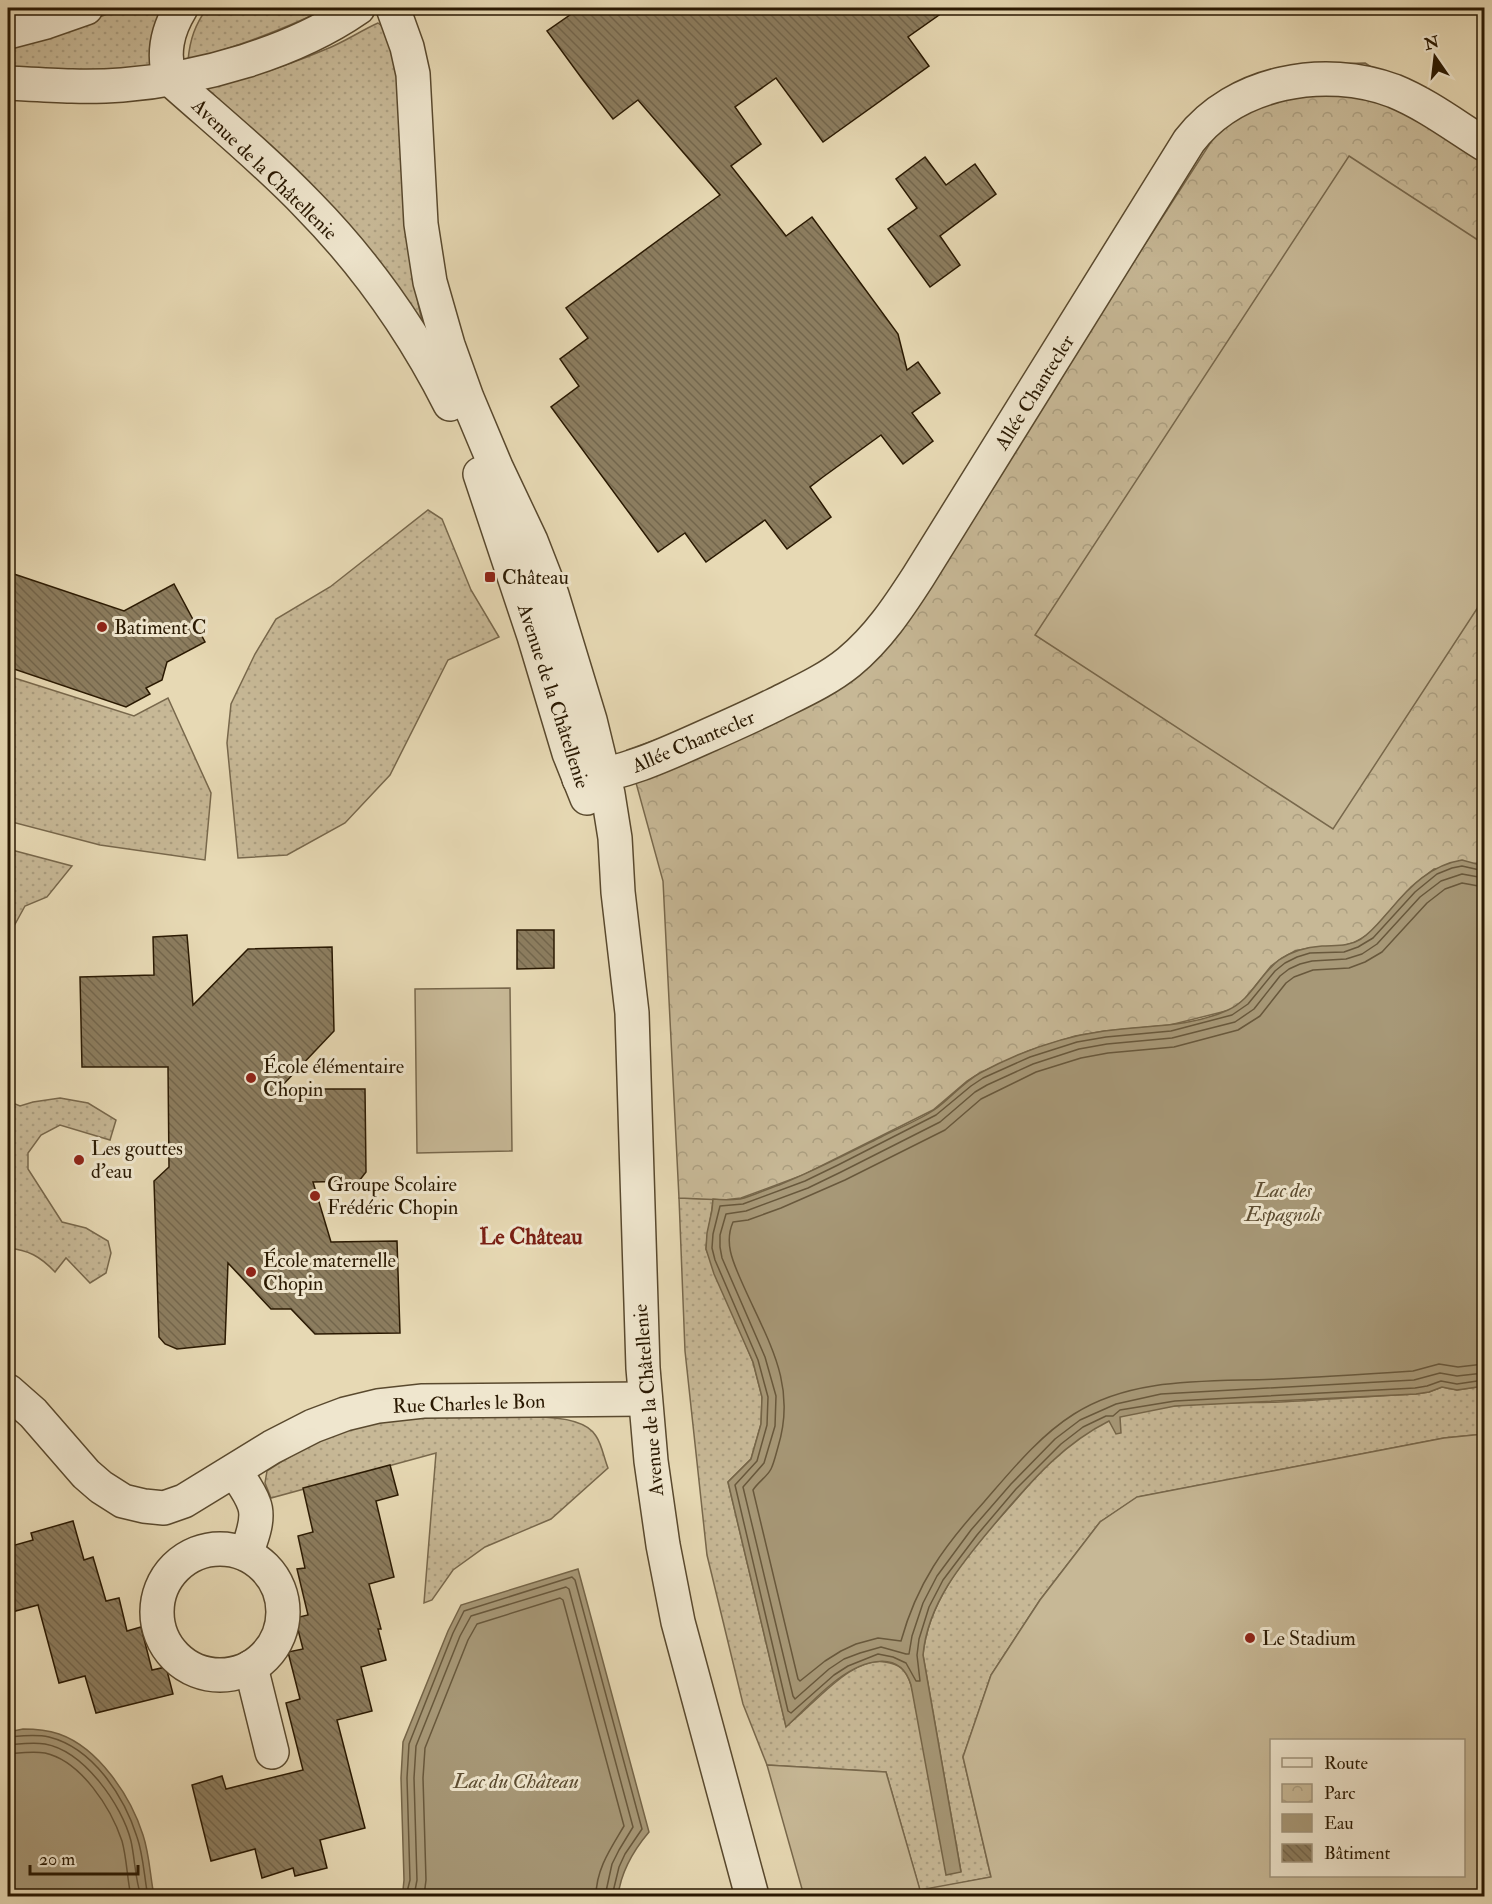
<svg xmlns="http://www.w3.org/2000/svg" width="1492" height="1904" viewBox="0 0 1492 1904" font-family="'IM FELL Double Pica',serif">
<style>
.grass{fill:url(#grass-dots);stroke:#78684c;stroke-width:1.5}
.park{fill:url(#park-crowns);stroke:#78684c;stroke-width:1.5}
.garden{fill:#c7b896;stroke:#78684c;stroke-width:1.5;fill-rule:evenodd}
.water{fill:#a79877;stroke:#756548;stroke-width:1.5}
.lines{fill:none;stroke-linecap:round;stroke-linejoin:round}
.shore{stroke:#68583c;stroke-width:1.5}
.building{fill:url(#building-back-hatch);stroke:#2a1902;stroke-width:1.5}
.minor-casing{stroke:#59492e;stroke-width:36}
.minor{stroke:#efe6ce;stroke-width:33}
.poi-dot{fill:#8f2418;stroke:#efe6ce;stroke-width:2}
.labels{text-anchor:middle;stroke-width:6;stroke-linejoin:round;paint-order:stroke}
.street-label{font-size:20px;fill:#2a1902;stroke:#efe6ce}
.poi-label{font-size:20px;fill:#2a1902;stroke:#efe6ce;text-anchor:start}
.water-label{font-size:21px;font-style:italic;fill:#5c4c31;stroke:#efe6ce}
.quarter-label{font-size:22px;font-weight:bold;fill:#7a1f14;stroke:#efe6ce}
</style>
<defs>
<pattern id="grass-dots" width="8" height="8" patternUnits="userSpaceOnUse" patternTransform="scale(1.5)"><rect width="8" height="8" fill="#c7b896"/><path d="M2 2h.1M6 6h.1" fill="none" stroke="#ab9e80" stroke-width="1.8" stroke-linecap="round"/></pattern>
<pattern id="park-crowns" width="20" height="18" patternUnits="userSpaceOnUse" patternTransform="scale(1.5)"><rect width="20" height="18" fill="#c7b896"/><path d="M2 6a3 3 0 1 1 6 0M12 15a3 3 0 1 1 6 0" fill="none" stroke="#ab9e80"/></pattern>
<pattern id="building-back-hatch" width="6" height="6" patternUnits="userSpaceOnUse" patternTransform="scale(1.5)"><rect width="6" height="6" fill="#8c7d5f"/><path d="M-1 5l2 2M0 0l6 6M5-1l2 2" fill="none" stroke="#73664c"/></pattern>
</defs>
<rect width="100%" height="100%" fill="#e7d9b4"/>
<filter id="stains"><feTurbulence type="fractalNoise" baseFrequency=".00333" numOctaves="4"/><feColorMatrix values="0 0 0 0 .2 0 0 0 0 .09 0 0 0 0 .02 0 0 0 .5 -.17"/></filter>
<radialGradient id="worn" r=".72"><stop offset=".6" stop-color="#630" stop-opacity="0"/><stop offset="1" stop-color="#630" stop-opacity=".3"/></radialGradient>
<!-- grass -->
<g class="grass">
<path d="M122,8H168L151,68L131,72L8,71V46L75,27Z"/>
<path d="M207,8H328C282,30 238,47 188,60C190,39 195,25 207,8Z"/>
<path d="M378,23L387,30L397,52L412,263L418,303L428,348L200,90C242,80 284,67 324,50C343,43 360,31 378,23Z"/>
<path d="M428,510L442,519L471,590L499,637L448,660L390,775L345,823L287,855L238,858L227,743L231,704L255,654L276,619L330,587Z"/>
<path d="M8,676L134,716L168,698L211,793L205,860L100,845L8,821Z"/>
<path d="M8,849L72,866L47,897L25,906L8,937Z"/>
<path d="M60,1098L88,1103L116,1120L110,1140L60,1125L41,1135L28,1153V1169L62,1222L86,1228L108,1241L111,1253L106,1273L90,1283L66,1258L55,1272C40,1256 28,1250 8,1248V1101L20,1106L33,1102Z"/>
<path d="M679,1198L713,1199C712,1216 707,1232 706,1249L753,1362L762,1397L761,1424L751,1459L728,1482L786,1726C812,1708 853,1651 890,1663C903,1666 907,1673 911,1685L961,1872L923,1655C928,1604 962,1560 996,1522C1024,1492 1050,1456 1085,1433C1137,1399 1220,1404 1280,1402C1325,1400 1370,1396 1416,1394L1429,1392L1442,1387L1457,1390L1484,1386V1434L1444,1438L1138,1497L1100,1522L1040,1600L991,1675L963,1757L991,1877L920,1891L886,1772L767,1765L743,1704L707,1555L685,1351Z"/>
<path d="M534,1417C552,1417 586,1419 596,1436C602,1445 604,1458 608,1468L551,1519L485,1547L453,1570L432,1600L424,1603L436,1453L271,1498L265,1483L267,1471C297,1451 332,1432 368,1425C420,1413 480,1417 534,1417Z"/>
</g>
<!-- park -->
<path class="park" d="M1365,63L1484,140V866L1478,863L1434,869L1411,887L1370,933L1356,942L1342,946L1309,948L1295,951L1282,958L1271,966L1244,1000L1230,1010L1170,1025L1105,1031L1075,1036L1028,1051L980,1073L967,1081L933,1110L803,1175L741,1198L724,1200L679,1198L663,881L627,750L726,715L891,638L1249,83L1299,65Z"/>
<!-- garden -->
<g class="garden">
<path d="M1349,156L1484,244V598L1333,829L1035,635Z"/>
<path d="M510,988L512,1151L417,1153L415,989Z"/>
<path d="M1484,1434V1896H804L767,1765L886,1772L920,1890L991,1877L963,1757L991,1675L1040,1600L1100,1522L1137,1497L1444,1438ZM1272,1740H1464V1876H1272Z"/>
</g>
<!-- water -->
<g class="water">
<path d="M1462,860L1484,866V1386L1457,1390L1442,1387L1429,1392L1416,1394L1175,1406L1120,1417L1121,1433L1116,1434L1109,1421C1065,1443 1035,1477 1003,1514C968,1556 928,1599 923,1655L961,1872L946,1875L911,1685C900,1648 862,1661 838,1679C819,1693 803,1711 786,1727L728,1482L751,1459L761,1424L762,1397L753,1362L714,1274L706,1249L707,1233L712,1210L713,1199C722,1200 731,1200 740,1199C753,1196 766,1189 779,1185C814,1171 847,1154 881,1137C898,1128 918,1121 934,1110C950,1099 962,1083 980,1073C1017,1053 1061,1037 1104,1031C1145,1025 1189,1028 1228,1010C1251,1000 1260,974 1279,960C1292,951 1307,947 1322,946C1336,945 1348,947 1361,939C1373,931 1380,921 1390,910C1410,886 1431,865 1462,860Z"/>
<path d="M578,1569L649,1832C633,1851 621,1871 618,1896H399L403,1890L404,1880L401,1778L403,1742L448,1631L461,1605Z"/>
<path d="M23,1729C35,1729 47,1730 59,1734C99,1748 131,1797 143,1835C149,1853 150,1873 153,1890L159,1896H8V1732Z"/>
</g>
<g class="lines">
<!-- shore -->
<g class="shore">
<path d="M1484,871L1462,866L1452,868L1437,874L1415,892L1373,938L1358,947L1344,952L1310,953L1297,957L1285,963L1275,971L1248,1004L1232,1015L1171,1031L1106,1037L1077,1042L1030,1057L983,1078L971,1086L936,1115L838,1165L805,1181L743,1204L720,1206L713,1234L712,1248L715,1260L758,1360L768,1397L767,1425L757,1461L735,1485L788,1711L791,1713L834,1675L848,1666L878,1654L893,1657L906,1663L916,1681H920L917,1655L919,1639L929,1607L943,1580L977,1535L1016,1489L1061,1444L1083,1427L1106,1416H1113L1120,1410L1175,1401L1415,1388L1427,1386L1441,1381L1457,1384L1484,1380"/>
<path d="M1484,878L1462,874L1441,881L1420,897L1377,944L1362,954L1346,959L1312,961L1300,964L1289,969L1280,976L1254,1009L1235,1022L1172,1038L1107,1044L1079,1049L1033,1064L987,1085L975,1092L940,1122L841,1172L808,1188L746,1211L726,1214L720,1235V1247L722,1258L765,1357L776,1396L775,1426L764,1463L743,1487L793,1696L795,1699L829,1669L844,1659L860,1653L881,1647L906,1654H909L912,1636L923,1603L937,1576L971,1530L1011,1484L1055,1439L1080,1420L1116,1404L1161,1394L1414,1380L1440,1373L1457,1376L1484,1373"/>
<path d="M1484,887L1462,883L1445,889L1427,903L1382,952L1365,962L1349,968L1313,970L1294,977L1286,983L1260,1016L1238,1030L1174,1047L1108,1053L1081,1058L1036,1072L981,1099L945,1130L845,1180L781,1208L748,1220L733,1222C723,1245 735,1266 744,1287C769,1343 797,1385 778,1447C776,1454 774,1463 771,1469C767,1477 758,1482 753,1490L798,1679L800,1681L825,1661L841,1651L856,1644L878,1638L901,1641C917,1583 944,1546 984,1502C1011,1471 1039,1436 1074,1414C1133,1376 1210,1382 1277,1379C1323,1377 1368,1374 1413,1371L1439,1364L1458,1367L1484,1364"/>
<path d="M8,1737C21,1736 35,1734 49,1737C93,1748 124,1796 137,1837C143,1854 144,1874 147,1891L150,1896"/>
<path d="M8,1745C20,1744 32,1742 45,1744C84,1751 122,1805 131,1841C135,1859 135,1879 141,1896"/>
<path d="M8,1754C20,1753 32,1751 45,1753C81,1761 111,1808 122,1841C127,1859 127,1879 131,1896"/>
<path d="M406,1896L410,1880L407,1778L409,1744L453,1633L464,1611L572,1577L575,1580L642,1829L625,1854L619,1867L612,1896"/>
<path d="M414,1896L417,1880L414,1778L416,1746L460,1636L471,1616L566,1587L569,1589L633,1827L619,1850L612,1864L605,1896"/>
<path d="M424,1896L426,1880L423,1778L425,1748L468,1640L477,1624L560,1598L563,1600L624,1826C611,1848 596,1869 596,1896"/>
</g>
</g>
<!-- building -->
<g class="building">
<path d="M580,8H949L908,37L929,66L823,142L776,78L735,107L761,144L731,166L786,236L812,217L898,334L907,370L918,362L940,393L912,413L933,441L903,464L881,435L823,477L810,487L831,517L787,549L765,520L706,562L685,533L658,552L551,407L579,386L560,359L588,338L566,308L720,195L638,100L613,119L583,80L547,31Z"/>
<path d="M925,157L946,185L975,164L996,194L940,236L960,265L930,287L888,229L917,208L896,179Z"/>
<path d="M8,572L124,611L174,584L205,642L167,662L162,680L146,688L150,694L126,707L8,667Z"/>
<path d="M517,930H554V968L517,969Z"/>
<path d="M187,935L193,1005L248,949L332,947L334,1031L279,1089H365L366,1172L359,1181L313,1182L331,1242L397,1241L400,1333L315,1334L291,1309H271L228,1263L225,1344L177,1349L165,1344L159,1337L154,1181L169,1167L168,1067H82L80,977L154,975L153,937Z"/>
<path d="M390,1465L398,1495L376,1501L394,1577L369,1584L381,1629H378L386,1660L361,1667L372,1711L337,1720L365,1828L320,1840L327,1868L295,1876L293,1868L262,1878L255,1849L211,1861L192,1785L222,1776L226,1789L303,1770L286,1703L300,1699L288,1652L303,1649L295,1618L308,1615L297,1569L305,1568L298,1536L313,1532L303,1488Z"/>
<path d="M73,1521L84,1560L93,1557L106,1601L119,1598L127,1631L141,1627L152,1670L166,1667L173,1694L96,1713L85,1676L59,1683L38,1605L12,1612L8,1595V1547L33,1540L31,1533Z"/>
</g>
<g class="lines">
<!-- minor casing -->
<g class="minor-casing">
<g id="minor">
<path d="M181,8C167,31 162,53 170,79C216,120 265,160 308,205C366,264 413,331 450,404"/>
<path d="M393,8L407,47L413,74L421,224L430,282L448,345L467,398L496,467L531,541L552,595L590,720L608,794L615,838L618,892L632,1013L643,1368L651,1461L663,1545L678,1622L752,1896"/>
<path d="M8,32L46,22L86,8"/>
<path d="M8,83C45,85 84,88 122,85C200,79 293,53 358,8"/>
<path d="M480,474L534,636L569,753L587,798"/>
<path d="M579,779C622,774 660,757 700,739C725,728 750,717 774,705C800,692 827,680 849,662C878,638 898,608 918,577L1189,141C1235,81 1325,65 1394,91C1426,104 1455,126 1484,144"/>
<path d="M8,1391L33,1413L86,1474L101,1487L123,1501L144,1506L164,1508L184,1501L272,1447L313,1426L345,1414L378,1406L423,1401L645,1399"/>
<path d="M235,1471C241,1481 250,1492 254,1504C260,1519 251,1540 246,1554"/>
<circle cx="220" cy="1612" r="63"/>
<path d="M251,1667L272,1752"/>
</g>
</g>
<!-- minor -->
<use href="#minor" class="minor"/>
</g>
<!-- markers -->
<g class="poi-dot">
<rect x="484" y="571" width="12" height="12" rx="3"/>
<circle cx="102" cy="627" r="6"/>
<circle cx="251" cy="1078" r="6"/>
<circle cx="79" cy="1160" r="6"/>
<circle cx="315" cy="1196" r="6"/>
<circle cx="251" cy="1272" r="6"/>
<circle cx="1250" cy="1638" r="6"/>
</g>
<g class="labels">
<!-- street labels -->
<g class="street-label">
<text transform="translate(265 169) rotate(44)" y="7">Avenue de la Châtellenie</text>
<text transform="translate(1034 392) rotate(-58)" y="7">Allée Chantecler</text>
<text transform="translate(554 696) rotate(72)" y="7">Avenue de la Châtellenie</text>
<text transform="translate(693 741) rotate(-23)" y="7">Allée Chantecler</text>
<text transform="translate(648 1400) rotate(-95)" y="7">Avenue de la Châtellenie</text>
<text transform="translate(469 1403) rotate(-2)" y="7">Rue Charles le Bon</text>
</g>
<!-- poi labels -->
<g class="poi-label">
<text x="502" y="584">Château</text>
<text x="114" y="634">Batiment C</text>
<text x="263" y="1073">École élémentaire<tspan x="263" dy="23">Chopin</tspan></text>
<text x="91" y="1155">Les gouttes<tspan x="91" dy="23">d'eau</tspan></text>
<text x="327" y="1191">Groupe Scolaire<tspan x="327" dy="23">Frédéric Chopin</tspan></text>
<text x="263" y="1267">École maternelle<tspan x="263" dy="23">Chopin</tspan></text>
<text x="1262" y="1645">Le Stadium</text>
</g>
<!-- water labels -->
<g class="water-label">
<text x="1283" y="1197">Lac des<tspan x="1283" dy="24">Espagnols</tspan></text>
<text x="516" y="1788">Lac du Château</text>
</g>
<!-- quarter labels -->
<g class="quarter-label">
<text x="531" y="1244">Le Château</text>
</g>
</g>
<!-- margin -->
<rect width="1492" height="1904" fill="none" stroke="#e7d9b4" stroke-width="30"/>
<rect x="9" y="9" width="1474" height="1886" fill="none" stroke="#2a1902" stroke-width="3"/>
<rect x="15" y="15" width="1462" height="1874" fill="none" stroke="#2a1902" stroke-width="1.5"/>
<!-- legend -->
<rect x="1270" y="1739" width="195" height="138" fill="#efe6ce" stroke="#a0947c" stroke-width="1.5"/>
<rect x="1282" y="1758" width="30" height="9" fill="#efe6ce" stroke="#a0947c" stroke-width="1.5"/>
<text x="1324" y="1769" font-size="18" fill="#2a1902">Route</text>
<rect x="1282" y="1784" width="30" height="18" fill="url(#park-crowns)" stroke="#a0947c" stroke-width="1.5"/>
<text x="1324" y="1799" font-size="18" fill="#2a1902">Parc</text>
<rect x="1282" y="1814" width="30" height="18" fill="#a79877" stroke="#a0947c" stroke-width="1.5"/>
<text x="1324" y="1829" font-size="18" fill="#2a1902">Eau</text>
<rect x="1282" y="1844" width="30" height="18" fill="url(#building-back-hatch)" stroke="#a0947c" stroke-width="1.5"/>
<text x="1324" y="1859" font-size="18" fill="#2a1902">Bâtiment</text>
<!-- north arrow -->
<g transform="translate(1435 57) rotate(346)" stroke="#efe6ce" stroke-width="4.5" paint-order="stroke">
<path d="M0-4.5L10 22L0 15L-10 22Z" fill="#2a1902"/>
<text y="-9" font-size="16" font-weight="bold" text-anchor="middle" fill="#2a1902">N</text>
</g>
<!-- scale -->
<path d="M30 1865v9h108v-9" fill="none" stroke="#2a1902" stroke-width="3"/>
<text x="39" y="1865" font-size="18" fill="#2a1902" stroke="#efe6ce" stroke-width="4.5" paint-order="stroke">20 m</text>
<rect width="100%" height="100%" filter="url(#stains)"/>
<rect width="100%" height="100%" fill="url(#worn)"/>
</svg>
